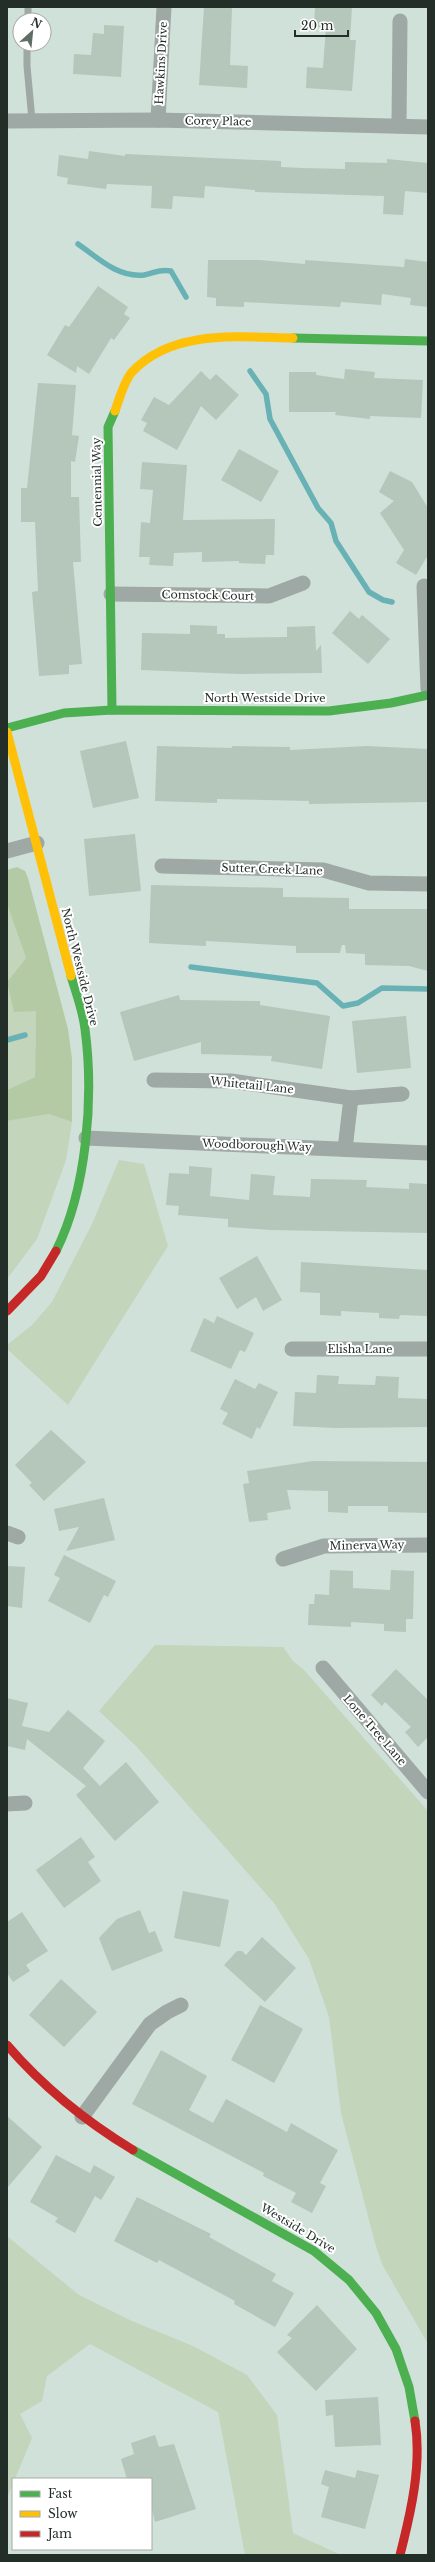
<svg xmlns="http://www.w3.org/2000/svg" width="435" height="2562" viewBox="0 0 435 2562" font-family="'Libre Baskerville',serif">
<style>
.green{fill:#c3d5bb}
.forest{fill:#b4caa5}
.lines{fill:none;stroke-linecap:round;stroke-linejoin:round}
.stream{stroke:#68b1b5;stroke-width:5.5}
.building{fill:#b4c7ba}
.lane{stroke:#9ea8a4;stroke-width:7}
.street{stroke:#9ea8a4;stroke-width:15}
.fast{stroke:#4caf50;stroke-width:9}
.slow{stroke:#ffc107;stroke-width:9}
.jam{stroke:#c62828;stroke-width:9}
.labels{text-anchor:middle;stroke-width:4;stroke-linejoin:round;paint-order:stroke}
.street-label{font-size:11px;fill:#232e29;stroke:#fff}
</style>
<rect width="100%" height="100%" fill="#d0e1d9"/>
<!-- green -->
<g class="green">
<path d="M7,904L26,958L7,982L14,1011H36L35,1077L7,1090Z"/>
<path d="M49,1114L72,1122L66,1160L37,1239L7,1279V1121Z"/>
<path d="M119,1160L144,1164L168,1246L68,1405L7,1349V1345L32,1325L52,1302L92,1224Z"/>
<path d="M155,1645L283,1647L293,1661L304,1670L428,1811V2344L382,2264L375,2243L341,2113L329,2017L309,1959L274,1903L136,1746L99,1711Z"/>
<path d="M7,2236L79,2295L132,2321L193,2346L247,2375L277,2415L293,2533L341,2555H245L218,2412L90,2344L47,2376L42,2401L20,2414L32,2438L7,2498Z"/>
</g>
<!-- forest -->
<path class="forest" d="M17,867L25,871L28,878L68,1029L72,1059V1122L49,1114L7,1121V1090L35,1077L36,1011L14,1012L7,982L26,958L7,904V870Z"/>
<g class="lines">
<!-- stream -->
<g class="stream">
<path d="M78,244C98,258 118,278 144,275C156,273 157,269 171,271L186,297"/>
<path d="M250,371L266,394L270,419L318,508L331,523L336,541L369,592L383,600L392,602"/>
<path d="M191,967L317,983L343,1006L358,1003L382,988L428,989"/>
<path d="M7,1040L25,1035"/>
</g>
</g>
<!-- building -->
<g class="building">
<path d="M204,7H232L230,65L248,66L247,88L199,85Z"/>
<path d="M315,7H352L350,40H356L352,91L306,88L307,67L323,68L326,27H314Z"/>
<path d="M104,25L124,26L121,77L73,74L74,54L91,55L93,33L104,34Z"/>
<path d="M89,151L125,156V154L281,161V167L303,168L345,169V162L387,163V159L428,163V193L405,191L403,215L383,214L384,196L255,192V190L205,186L204,198L173,196L172,209L151,208L152,186L107,184L106,189L67,184L68,178L57,176L59,155L88,159Z"/>
<path d="M405,259L428,262V307L410,305L411,298L382,294L381,305L341,302L340,307L244,302V307L216,306V298L207,297L208,260H260L305,264V260L404,267Z"/>
<path d="M98,286L128,307L124,314L130,318L114,340L111,338L89,374L77,366L76,373L47,355L65,325L69,327Z"/>
<path d="M345,369L375,372L374,378L423,380L421,418L370,416V419L335,415L336,412H289V372H316V375L344,379Z"/>
<path d="M201,371L210,380L216,374L239,395L216,420L201,406L177,450L143,431L147,423L141,420L154,397L169,405Z"/>
<path d="M38,383L76,385L72,435L79,436L75,462L71,461V497H79L81,562H73L82,664L69,665V674L39,676L32,592L38,591L35,522H21V488H27Z"/>
<path d="M239,449L279,471L261,502L221,480Z"/>
<path d="M142,462L187,465L183,520L275,519L274,555H266L265,564L239,563V561L202,562V552L174,553L173,566L149,565L150,557H139L141,522L150,523L153,490L140,489Z"/>
<path d="M390,471L412,482L428,508V555L416,575L396,563L404,550L380,513L394,501L379,492Z"/>
<path d="M350,611L359,619L362,615L390,639L368,664L332,633Z"/>
<path d="M190,625L217,626V634H225V638L287,637V627L315,626L316,651L321,645L322,673L239,674L141,670L142,633L190,634Z"/>
<path d="M126,741L139,798L93,808L80,751Z"/>
<path d="M157,746L232,748V746L290,747V750L367,746L428,749V802L309,804V801L217,799V803L155,801Z"/>
<path d="M135,834L141,891L89,896L84,839Z"/>
<path d="M151,885L283,888V897L349,898V909H428V971L409,966L365,965V954L346,953L345,945H342L340,953H296V946L206,941V946L149,943Z"/>
<path d="M179,995L180,1000L260,1001V1005L330,1016L322,1069L271,1061L272,1056L201,1054V1042L134,1061L120,1012Z"/>
<path d="M406,1016L411,1068L357,1073L352,1021Z"/>
<path d="M189,1166L212,1168L210,1196L249,1200L251,1174L275,1176L273,1195L310,1197L311,1179L367,1180L366,1187L409,1189V1183L427,1184L428,1233L271,1230L228,1227V1219L178,1215L179,1206L166,1205L169,1173L189,1174Z"/>
<path d="M257,1256L282,1300L263,1311L256,1297L237,1309L219,1278Z"/>
<path d="M301,1262L428,1270V1316L400,1315L399,1319L379,1318V1313L341,1311V1316L320,1315V1293L300,1292Z"/>
<path d="M217,1316L254,1333L245,1352L240,1350L231,1369L190,1351L204,1318L214,1323Z"/>
<path d="M317,1375L339,1376L338,1384L375,1385L376,1376L399,1377L398,1398L428,1399V1427L336,1428L293,1426L295,1392L316,1393Z"/>
<path d="M235,1379L255,1389L259,1383L278,1392L260,1429L257,1427L252,1439L222,1424L228,1413L220,1409Z"/>
<path d="M51,1430L86,1462L44,1501L29,1485L32,1483L15,1465Z"/>
<path d="M313,1461L428,1462V1513L388,1512V1506H348V1513L328,1512V1491L287,1490L291,1509L267,1513L268,1520L249,1522L243,1484L249,1483L247,1471Z"/>
<path d="M104,1498L115,1540L66,1551L79,1527L59,1531L54,1509Z"/>
<path d="M64,1555L116,1581L108,1597L104,1595L90,1623L48,1601L60,1578L54,1575Z"/>
<path d="M7,1566L25,1567L22,1608L7,1606Z"/>
<path d="M330,1570L353,1571V1588L390,1590L391,1570L414,1571L413,1619H406V1632L384,1631V1624L351,1622V1627L308,1625L309,1604H314L315,1594L329,1595Z"/>
<path d="M396,1669L428,1700V1737L418,1747L405,1732L411,1727L385,1702L382,1706L371,1695Z"/>
<path d="M7,1698L28,1703L22,1726L49,1732L68,1710L105,1741L83,1768L100,1786L126,1762L159,1802L115,1841L76,1795L86,1786L27,1739L25,1750L7,1746Z"/>
<path d="M81,1837L95,1857L88,1862L101,1881L64,1908L36,1870Z"/>
<path d="M183,1891L229,1900L220,1947L174,1938Z"/>
<path d="M140,1910L149,1933L155,1931L163,1951L112,1971L99,1938L117,1919Z"/>
<path d="M22,1912L48,1951L26,1965L30,1971L13,1982L7,1973V1922Z"/>
<path d="M262,1937L296,1968L265,2002L224,1965L237,1951H242L246,1955Z"/>
<path d="M61,1979L97,2012L64,2047L29,2015Z"/>
<path d="M260,2005L303,2029L274,2083L231,2060Z"/>
<path d="M161,2050L207,2076L189,2110L213,2123L226,2099L287,2132L291,2123L338,2150L320,2183L326,2186L312,2213L291,2202L296,2193L263,2176L264,2173L132,2104Z"/>
<path d="M7,2116L42,2147L7,2188Z"/>
<path d="M56,2155L90,2173L94,2165L115,2177L101,2200L95,2196L75,2233L55,2222L58,2218L30,2202Z"/>
<path d="M137,2197L211,2234L209,2237L276,2274L272,2281L294,2293L275,2327L234,2304L235,2301L159,2260L157,2263L114,2241Z"/>
<path d="M317,2305L357,2349L316,2391L277,2352L292,2338L287,2335Z"/>
<path d="M378,2397L381,2445L335,2447L333,2415L326,2416L325,2400Z"/>
<path d="M155,2435L159,2447L174,2444L196,2509L155,2522L151,2505V2479H127L121,2459L134,2454L131,2443Z"/>
<path d="M325,2470L355,2478L357,2470L379,2475L365,2529L321,2517L329,2487L321,2484Z"/>
</g>
<g class="lines">
<!-- lane -->
<g class="lane">
<path d="M28,20V7"/>
<path d="M27,44V66L32,120"/>
</g>
<!-- street -->
<g class="street">
<path d="M158,120L164,7"/>
<path d="M7,121L158,120L428,127"/>
<path d="M399,126L400,21"/>
<path d="M424,586L428,689"/>
<path d="M111,594L269,596L303,583"/>
<path d="M7,851L37,843"/>
<path d="M162,866L323,870L369,883L428,884"/>
<path d="M154,1080L231,1081L351,1098L402,1094"/>
<path d="M86,1138L428,1153"/>
<path d="M345,1149L351,1098"/>
<path d="M292,1349H428"/>
<path d="M7,1533L18,1537"/>
<path d="M283,1559L324,1546L428,1545"/>
<path d="M323,1668L428,1792"/>
<path d="M7,1804L25,1803"/>
<path d="M82,2117L150,2024L167,2012L181,2005"/>
</g>
<!-- fast -->
<g class="fast">
<path d="M293,338L428,341"/>
<path d="M112,710L108,427L115,411"/>
<path d="M7,728L64,713L112,710L329,711L391,703L428,695"/>
<path d="M56,1251C87,1189 94,1097 85,1029C83,1011 76,993 71,976"/>
<path d="M133,2150L314,2251L349,2280L376,2313L396,2349L409,2387L415,2421"/>
</g>
<!-- slow -->
<g class="slow">
<path d="M115,411C119,400 124,381 132,372C172,329 239,337 293,338"/>
<path d="M7,732L71,976"/>
</g>
<!-- jam -->
<g class="jam">
<path d="M7,1311L41,1276L56,1251"/>
<path d="M7,2045C44,2088 85,2121 133,2150"/>
<path d="M400,2555C411,2512 422,2465 415,2421"/>
</g>
</g>
<g class="labels">
<!-- street labels -->
<g class="street-label">
<text transform="translate(161 63) rotate(-87)" y="4">Hawkins Drive</text>
<text transform="translate(218 121) rotate(1)" y="4">Corey Place</text>
<text transform="translate(97 482) rotate(-91)" y="4">Centennial Way</text>
<text transform="translate(208 595) rotate(1)" y="4">Comstock Court</text>
<text x="265" y="702">North Westside Drive</text>
<text transform="translate(272 869) rotate(2)" y="4">Sutter Creek Lane</text>
<text transform="translate(80 967) rotate(76)" y="4">North Westside Drive</text>
<text transform="translate(252 1085) rotate(6)" y="4">Whitetail Lane</text>
<text transform="translate(257 1145) rotate(2)" y="4">Woodborough Way</text>
<text x="360" y="1353">Elisha Lane</text>
<text transform="translate(367 1545) rotate(-1)" y="4">Minerva Way</text>
<text transform="translate(375 1730) rotate(49)" y="4">Lone Tree Lane</text>
<text transform="translate(298 2228) rotate(31)" y="4">Westside Drive</text>
</g>
</g>
<!-- border -->
<rect width="435" height="2562" fill="none" stroke="#232e29" stroke-width="16"/>
<!-- legend -->
<rect x="12" y="2478" width="140" height="72" fill="#ffffff" stroke="#a7aba9"/>
<rect x="20" y="2491" width="20" height="6" fill="#4caf50" stroke="#a7aba9"/>
<text x="48" y="2498" font-size="12" fill="#232e29">Fast</text>
<rect x="20" y="2511" width="20" height="6" fill="#ffc107" stroke="#a7aba9"/>
<text x="48" y="2518" font-size="12" fill="#232e29">Slow</text>
<rect x="20" y="2531" width="20" height="6" fill="#c62828" stroke="#a7aba9"/>
<text x="48" y="2538" font-size="12" fill="#232e29">Jam</text>
<!-- north arrow -->
<g transform="translate(32 32) rotate(27)"><circle r="19" fill="#ffffff" stroke="#a7aba9"/>
<path d="M0-3L7 15L0 10L-7 15Z" fill="#606d67"/>
<text y="-6" font-size="11" font-weight="bold" text-anchor="middle" fill="#232e29">N</text>
</g>
<!-- scale -->
<path d="M295 30v6h53v-6" fill="none" stroke="#232e29" stroke-width="2"/>
<text x="301" y="30" font-size="12" fill="#232e29" stroke="#ffffff" stroke-width="3" paint-order="stroke">20 m</text>
</svg>
